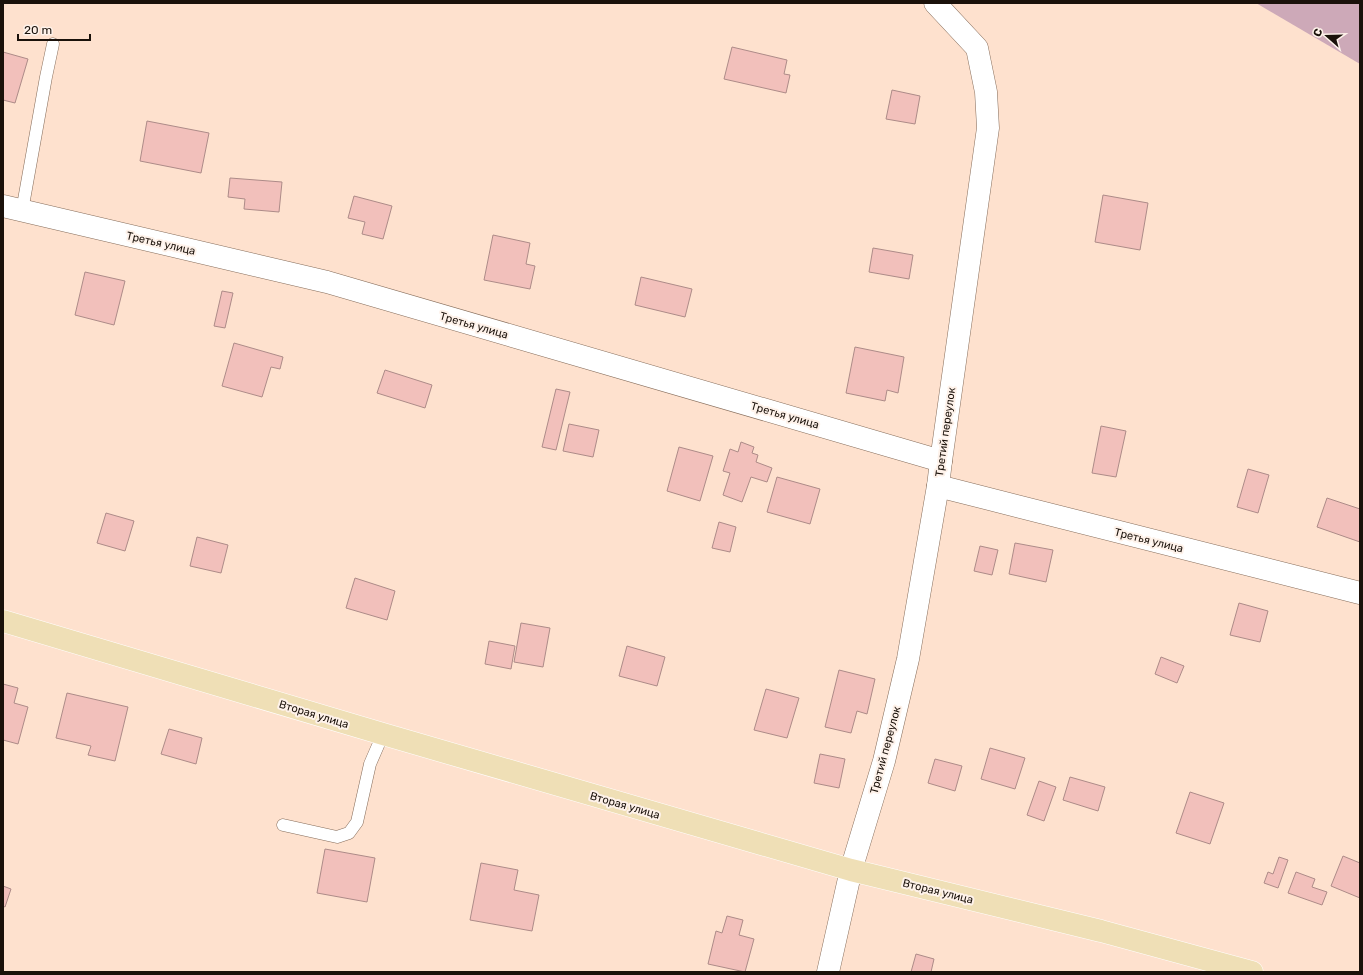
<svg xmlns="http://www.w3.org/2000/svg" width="1363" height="975" viewBox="0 0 1363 975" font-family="Rubik,sans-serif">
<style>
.green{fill:#cda9b8}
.building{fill:#f2c0bb;stroke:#ad8b88}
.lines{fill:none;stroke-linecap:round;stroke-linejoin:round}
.lane-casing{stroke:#866d5b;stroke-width:13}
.street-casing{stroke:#866d5b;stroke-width:23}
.primary-casing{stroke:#fff;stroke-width:23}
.lane{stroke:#fff;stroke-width:12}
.street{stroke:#fff;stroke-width:22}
.primary{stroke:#efdfb6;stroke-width:22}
.labels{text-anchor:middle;stroke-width:4;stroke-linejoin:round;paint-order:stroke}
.street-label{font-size:11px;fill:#1a110a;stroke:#fef2ea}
</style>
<rect width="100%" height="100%" fill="#fee1ce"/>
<!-- green -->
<path class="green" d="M1256,3H1360V64Z"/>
<!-- building -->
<g class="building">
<path d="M732,47L787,60L784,74L790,75L786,93L724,79Z"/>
<path d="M3,52L28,59L15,103L3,100Z"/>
<path d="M892,90L920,96L915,124L886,119Z"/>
<path d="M147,121L209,133L201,173L140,161Z"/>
<path d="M230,178L282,182L279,212L244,209L245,199L228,197Z"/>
<path d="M1103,195L1148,203L1140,250L1095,242Z"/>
<path d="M354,196L392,206L383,239L362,234L365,222L348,218Z"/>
<path d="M493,235L530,243L526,264L535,266L530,289L484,280Z"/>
<path d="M873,248L913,255L909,279L869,272Z"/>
<path d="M85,272L125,281L114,325L75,315Z"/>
<path d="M641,277L692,289L685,317L635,305Z"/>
<path d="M222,291L233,293L225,328L214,326Z"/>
<path d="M234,343L283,357L280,369L271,367L262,397L222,386Z"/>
<path d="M855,347L904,357L898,393L887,390L885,401L846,393Z"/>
<path d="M385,370L432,385L425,408L377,393Z"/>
<path d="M556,389L570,392L556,450L542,447Z"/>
<path d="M569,424L599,430L593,457L563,451Z"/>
<path d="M1101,426L1126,431L1116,477L1092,473Z"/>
<path d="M741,442L754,447L752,453L758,455L756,462L772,468L767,482L751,477L742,502L723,495L730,473L723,471L730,449L738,452Z"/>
<path d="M679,447L713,456L700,501L667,491Z"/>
<path d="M1248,469L1269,475L1258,513L1237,507Z"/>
<path d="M777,477L820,489L810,524L767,512Z"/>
<path d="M1327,498L1360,509V542L1317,527Z"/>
<path d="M106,513L134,521L125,551L97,543Z"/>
<path d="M719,522L736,527L730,552L712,548Z"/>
<path d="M197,537L228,545L221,573L190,566Z"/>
<path d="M1015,543L1053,550L1046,582L1009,574Z"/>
<path d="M980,546L998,550L992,575L974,571Z"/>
<path d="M355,578L395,591L387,620L346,608Z"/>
<path d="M1239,603L1268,611L1260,642L1230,635Z"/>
<path d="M521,623L550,628L543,667L514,662Z"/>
<path d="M489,641L515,646L511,669L485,664Z"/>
<path d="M627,646L665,657L657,686L619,676Z"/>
<path d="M1161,657L1184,666L1177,683L1155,674Z"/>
<path d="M839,670L875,679L867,714L857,711L851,733L825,727Z"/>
<path d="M3,684L18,688L14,703L28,707L18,744L3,740Z"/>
<path d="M766,689L799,698L787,738L754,730Z"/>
<path d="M67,693L128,707L115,761L88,755L91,746L56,738Z"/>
<path d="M169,729L202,738L196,764L161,754Z"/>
<path d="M990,748L1025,758L1015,789L981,779Z"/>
<path d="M820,754L845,759L839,788L814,783Z"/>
<path d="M935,759L962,766L955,791L928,783Z"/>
<path d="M1070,777L1105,787L1098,811L1063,800Z"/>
<path d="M1039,781L1056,787L1044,821L1027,815Z"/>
<path d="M1190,792L1224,803L1210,844L1176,833Z"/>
<path d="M325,849L375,858L367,902L317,893Z"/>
<path d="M1343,856L1360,863V898L1331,886Z"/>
<path d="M1279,857L1288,860L1278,888L1264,883L1268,872L1273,874Z"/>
<path d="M481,863L518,870L514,890L539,895L532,931L470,920Z"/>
<path d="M1296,872L1315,879L1312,887L1327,892L1322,905L1288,893Z"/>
<path d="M3,886L11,889L5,907L3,906Z"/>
<path d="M727,916L743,920L739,935L754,939L745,972L708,964L716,931L722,933Z"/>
<path d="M916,954L934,959L931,972H911Z"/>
</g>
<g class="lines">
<!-- lane casing -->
<g class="lane-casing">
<g id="lane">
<path d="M22,211L46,77L53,44"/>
<path d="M283,825L337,837L349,833L357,822L370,764L383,734"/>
</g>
</g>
<!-- street casing -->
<g class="street-casing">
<g id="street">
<path d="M3,206L327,282L941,461"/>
<path d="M938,486L1360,593"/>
<path d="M828,972L851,870L884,761L908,659L938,486L941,461L988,128L986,92L977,48L935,3"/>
</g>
</g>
<!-- primary casing -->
<g class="primary-casing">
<path id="primary" d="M3,621L383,734L851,870L1101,931L1252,972"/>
</g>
<!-- lane -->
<use href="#lane" class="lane"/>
<!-- street -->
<use href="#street" class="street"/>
<!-- primary -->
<use href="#primary" class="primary"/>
</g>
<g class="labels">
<!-- street labels -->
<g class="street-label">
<text transform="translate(161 243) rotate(13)" y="4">Третья улица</text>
<text transform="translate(474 325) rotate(16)" y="4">Третья улица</text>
<text transform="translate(785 415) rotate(16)" y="4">Третья улица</text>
<text transform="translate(945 432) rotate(-82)" y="4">Третий переулок</text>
<text transform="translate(1149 540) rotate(14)" y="4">Третья улица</text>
<text transform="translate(314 714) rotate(17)" y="4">Вторая улица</text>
<text transform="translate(885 750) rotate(-75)" y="4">Третий переулок</text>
<text transform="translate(625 805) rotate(16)" y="4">Вторая улица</text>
<text transform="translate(938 891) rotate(14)" y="4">Вторая улица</text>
</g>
</g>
<!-- border -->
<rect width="1363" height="975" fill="none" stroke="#1a110a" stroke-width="8"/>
<!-- north arrow -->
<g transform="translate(1327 36) rotate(290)" stroke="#fef2ea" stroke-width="3" paint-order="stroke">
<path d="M0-3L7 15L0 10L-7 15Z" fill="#1a110a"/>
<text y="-6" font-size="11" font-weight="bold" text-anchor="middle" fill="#1a110a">С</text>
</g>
<!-- scale -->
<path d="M18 34v6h72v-6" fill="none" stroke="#1a110a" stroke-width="2"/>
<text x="24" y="34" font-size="12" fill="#1a110a" stroke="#fef2ea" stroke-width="3" paint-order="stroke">20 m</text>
</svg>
